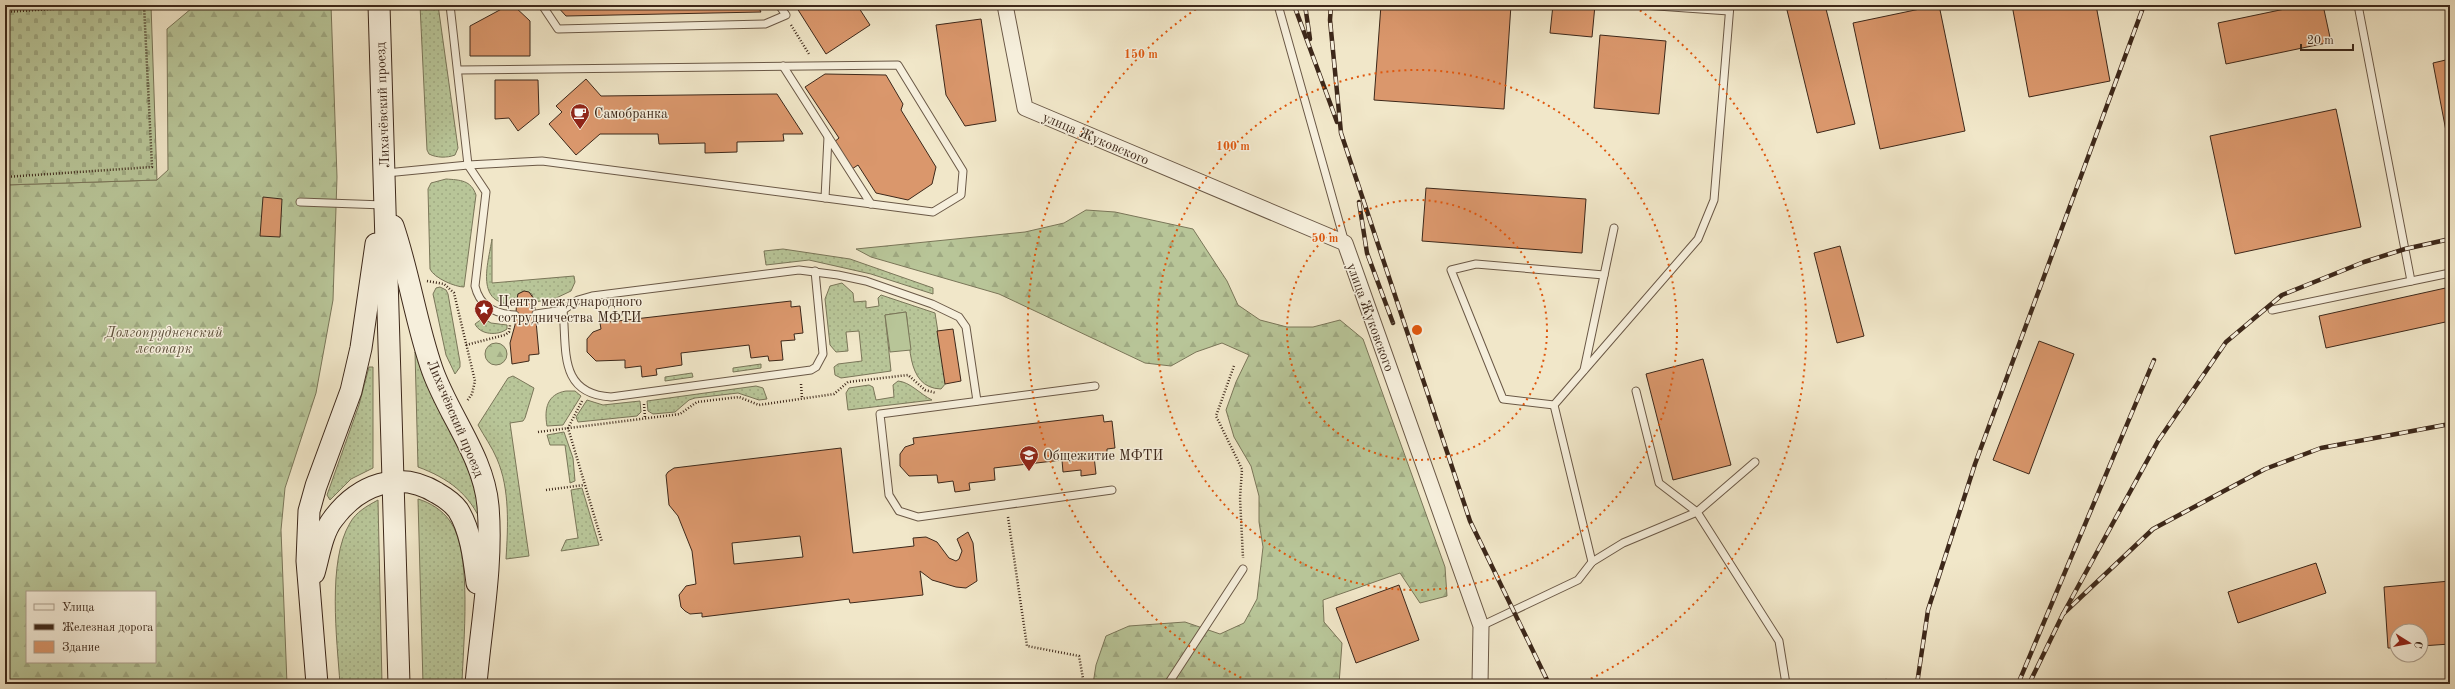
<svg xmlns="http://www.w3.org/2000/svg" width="2455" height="689" viewBox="0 0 2455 689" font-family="'Old Standard TT',serif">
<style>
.grass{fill:url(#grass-dots);stroke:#7a7659}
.forest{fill:url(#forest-firs);stroke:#7a7659;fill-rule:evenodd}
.cemetery{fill:url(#cemetery-stones);stroke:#7a7659}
.park{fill:#b8c598;stroke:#7a7659}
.building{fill:#da976c;stroke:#3d281a;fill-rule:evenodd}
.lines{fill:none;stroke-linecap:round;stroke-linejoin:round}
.lane-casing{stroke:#6a5846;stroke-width:9}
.street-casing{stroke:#6a5846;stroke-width:17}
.secondary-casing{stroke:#3d281a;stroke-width:23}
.path{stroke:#3d281a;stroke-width:2.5;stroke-dasharray:1 2;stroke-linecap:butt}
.lane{stroke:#f6efdc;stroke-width:7}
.street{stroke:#f6efdc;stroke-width:15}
.secondary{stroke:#f6efdc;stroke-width:21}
.rail-casing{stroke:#3d281a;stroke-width:4.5}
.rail{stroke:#f6efdc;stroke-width:3;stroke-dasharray:9;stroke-linecap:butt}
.ring{fill:none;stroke:#df570d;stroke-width:2;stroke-dasharray:2 4}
.labels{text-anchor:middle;stroke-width:3;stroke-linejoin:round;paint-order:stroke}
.street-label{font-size:14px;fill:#3d281a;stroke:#f6efdc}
.poi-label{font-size:14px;fill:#3d281a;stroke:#f6efdc;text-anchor:start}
.park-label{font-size:14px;font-style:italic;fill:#5c4f3a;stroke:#f6efdc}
.centre{fill:#df570d;stroke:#f6efdc;stroke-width:2}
.ring-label{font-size:12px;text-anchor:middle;font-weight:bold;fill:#df570d;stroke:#f6efdc;stroke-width:3;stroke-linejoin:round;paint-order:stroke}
</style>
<defs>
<pattern id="grass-dots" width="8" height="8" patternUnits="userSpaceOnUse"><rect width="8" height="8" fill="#b8c598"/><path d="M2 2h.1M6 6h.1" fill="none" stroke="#9fa982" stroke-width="1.8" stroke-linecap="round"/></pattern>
<pattern id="forest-firs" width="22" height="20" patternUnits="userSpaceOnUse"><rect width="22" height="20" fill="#b8c598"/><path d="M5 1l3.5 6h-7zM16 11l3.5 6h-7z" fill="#9fa982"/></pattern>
<pattern id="cemetery-stones" width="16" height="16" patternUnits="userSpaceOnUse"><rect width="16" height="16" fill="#b8c598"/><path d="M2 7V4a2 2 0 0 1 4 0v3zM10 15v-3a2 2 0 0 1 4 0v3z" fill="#9fa982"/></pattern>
</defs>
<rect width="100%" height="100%" fill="#f1e7c9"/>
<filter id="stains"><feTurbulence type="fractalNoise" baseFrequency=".005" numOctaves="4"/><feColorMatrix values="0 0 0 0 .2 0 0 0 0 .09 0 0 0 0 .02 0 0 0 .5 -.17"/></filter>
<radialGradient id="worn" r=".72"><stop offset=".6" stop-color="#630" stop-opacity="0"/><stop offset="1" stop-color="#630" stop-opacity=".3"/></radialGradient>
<!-- grass -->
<g class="grass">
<path d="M420,5H438L458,148L455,155C447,158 437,158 429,154L427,150Z"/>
<path d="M446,179C460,180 471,180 476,195L464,287C455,287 434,278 430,269L428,189L431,183Z"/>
<path d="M492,239V283L574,276L575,282L571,291L554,299L534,302L532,294L524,291L518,294L516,304C474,306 488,264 492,239Z"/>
<path d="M783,249L850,259L933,288V294L871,274L809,260L766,265L764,251Z"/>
<path d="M842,283L853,293L854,302L866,301V308L879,306L878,298L881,295L935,313L946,383L941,389C904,388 911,338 906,312L885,315L891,371L841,378L835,375L834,367L838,364L862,361L859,331L846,332L848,351L836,352L830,345L825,299L830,286Z"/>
<path d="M440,287L446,290L448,294L460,362V367L455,374L446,355L433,294L436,288Z"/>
<path d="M483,318L491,323L507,325V329C498,336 480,335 475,324Z"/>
<path d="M415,352C432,396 461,437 475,482C479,495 480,510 482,524C470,494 448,478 418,467Z"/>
<path d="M761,364V368L733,372V368Z"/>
<path d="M369,367H373V468L351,479L330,500L327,495L359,405Z"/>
<path d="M692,373L693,377L665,381V377Z"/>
<path d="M513,376L534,388L525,418L523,421L510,423L529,556L506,559C508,527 510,489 497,459C492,447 484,436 478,425L508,378Z"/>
<path d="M898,381C910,382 920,394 932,400L848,410L846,393L849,388L869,385L873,387L876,400L894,397L893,385Z"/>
<path d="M756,386L763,388L767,399L759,400L738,393L695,398L689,400L675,412L653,414L648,411L647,401Z"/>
<path d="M566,391H575L581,396L563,425L547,426C544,409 547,394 566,391Z"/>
<path d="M587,400L603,405L640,401L641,412L637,416L578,422L576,417Z"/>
<path d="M564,432L573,458L575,481L570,483L565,445H550L547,435Z"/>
<path d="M582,488L599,545L561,551L566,540L578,538L571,490Z"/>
<path d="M418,499C431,503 442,510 450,521C473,553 463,644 462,684H423Z"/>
<path d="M378,500L382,684H340C337,640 327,561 350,523C356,512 367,506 378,500Z"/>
</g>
<!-- forest -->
<g class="forest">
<path d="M246,5H331L337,177L333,300L316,393L285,488L281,530L287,684H5V185L157,180L168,170L167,29L192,8ZM27,592H155V662H27Z"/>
<path d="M1086,210L1115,212L1193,229L1227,281L1238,305L1260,320L1287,327H1313L1340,320L1363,339L1445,567L1447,596L1420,603L1400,573L1323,600L1324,622L1342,643L1339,684H1093L1096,665L1106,636L1129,626L1185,622L1220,634L1244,623L1257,599L1263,547L1259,522V496L1251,466L1234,437L1226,410L1236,382L1249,355L1222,343L1196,352L1171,366L1145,363L999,294L871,257L856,249L1025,232L1064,223Z"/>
<circle cx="496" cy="354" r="11"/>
</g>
<!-- cemetery -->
<path class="cemetery" d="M5,5H151L157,180L5,185Z"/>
<!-- park -->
<path class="park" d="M906,312L911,350L890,352L885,315Z"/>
<!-- building -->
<g class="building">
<path d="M509,5H513L530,21V56H470V26Z"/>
<path d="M556,5H757L761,12L566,16Z"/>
<path d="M795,5H857L870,25L826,54Z"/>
<path d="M1381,5H1511L1504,109L1374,100Z"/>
<path d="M1553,5H1595L1592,37L1550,33Z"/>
<path d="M1825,5L1855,124L1817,133L1786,6Z"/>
<path d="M1939,5L1965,131L1880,149L1853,23Z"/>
<path d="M2012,5H2096L2110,81L2029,97Z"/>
<path d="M2304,5H2323L2331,42L2226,64L2218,23Z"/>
<path d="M981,19L996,121L965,126L946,95L936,25Z"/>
<path d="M1600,35L1666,41L1659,114L1594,108Z"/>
<path d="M2450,59V152L2433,63Z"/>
<path d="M825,74L886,75L903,104L901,110L936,167L932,184L908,200L876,193L858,165L852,169L833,143L839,138L805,87Z"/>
<path d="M586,79L601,96L777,94L803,134H783L784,141L737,142V152L705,153V143L659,144L658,134H600L576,155L549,124L562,112L556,106Z"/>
<path d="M495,80H538L539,114L518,131L509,118L495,119Z"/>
<path d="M2336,109L2361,227L2235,254L2210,136Z"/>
<path d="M1426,188L1586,199L1582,253L1422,241Z"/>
<path d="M263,197L282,199L280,237L260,236Z"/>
<path d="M1840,246L1864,336L1837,343L1814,253Z"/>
<path d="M2450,287V321L2326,348L2319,316Z"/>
<path d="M524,291L529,292L534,299L539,354L529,355V361L512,364L510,343L515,325L517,299L518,294Z"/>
<path d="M791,301V307L800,306L803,333L794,334L795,340L781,341L783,360L769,361L768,356L751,358L749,345L681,353L682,365L656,369L657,375L642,377L641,366L625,368V360L596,361L587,352V339L593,332L601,329L600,323Z"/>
<path d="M953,329L961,381L945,384L937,331Z"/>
<path d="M2039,341L2074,354L2029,474L1993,460Z"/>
<path d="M1703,359L1731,465L1673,480L1646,374Z"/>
<path d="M1103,415L1104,422L1112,421L1115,448L1107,449V455L1094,456L1096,474L1081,476V470L1063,472L1062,460L994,468L995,480L969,483L970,490L955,492L953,481L938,483L937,475L909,476L900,466V454L905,447L914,444L913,438Z"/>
<path d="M841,448L853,553L914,546L913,538L926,537L937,542L949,558L956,561L959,559L962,551L957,539L968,532L973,543L977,581L966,588L956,587L932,580L920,571L923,595L850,603L849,599L702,617V613L690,614L685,611L681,607L679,595L686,586L696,584L692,551L678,516L669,505L666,475L668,472L674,468ZM800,536L803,557L734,564L732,543Z"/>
<path d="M2316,563L2326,593L2238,623L2228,592Z"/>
<path d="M2450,581V644L2421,646V631H2397V648H2388L2384,587Z"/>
<path d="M1399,585L1419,640L1356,663L1336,608Z"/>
</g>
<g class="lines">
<!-- lane casing -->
<g class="lane-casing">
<g id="lane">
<path d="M450,5L468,165L486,192L475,286C480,307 495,314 515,315"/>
<path d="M542,5L558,29L765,24L786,15L779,5"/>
<path d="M1278,5L1345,243"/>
<path d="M1643,5L1729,11"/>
<path d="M2358,5L2411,281"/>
<path d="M783,66L871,204"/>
<path d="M386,173L468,165L542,161L933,212L961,195L963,171L898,65L458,70"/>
<path d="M825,198L828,137"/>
<path d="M300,202L384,205"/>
<path d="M563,310C567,350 558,394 611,397L811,370L816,367L823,354L815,271"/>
<path d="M2272,310L2450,273"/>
<path d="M536,314L563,310L578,300L592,296L799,270L838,275L866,281L932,304L959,317L966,327L977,401"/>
<path d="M1584,370L1614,228"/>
<path d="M1095,386L880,414L889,495L899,511L918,517L1112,490"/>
<path d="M1554,405L1503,399L1451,270L1476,264L1604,275"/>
<path d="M1755,462L1697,512L1779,641L1786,684"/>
<path d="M1592,562L1554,405L1698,239L1714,200L1730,5"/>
<path d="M1481,626L1578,580L1592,562L1623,543L1697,512L1659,483L1636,391"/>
<path d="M1168,684L1243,569"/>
</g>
</g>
<!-- street casing -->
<g class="street-casing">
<path id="street" d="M1005,5L1025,108L1345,243L1481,626L1480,684"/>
</g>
<!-- secondary casing -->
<g class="secondary-casing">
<g id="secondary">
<path d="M379,5L399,684"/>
<path d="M393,226C409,273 416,323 432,369C448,415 484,457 488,506C493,564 481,626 476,684"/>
<path d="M314,573C319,556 322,533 333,519C358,485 399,469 437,493C444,497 453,503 458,510C471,531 474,559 477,583"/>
<path d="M317,684L307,561L309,511L316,486L351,391L361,348L376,244"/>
</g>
</g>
<!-- path -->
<g class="path">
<path d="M5,12L114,5"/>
<path d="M791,25L809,54"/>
<path d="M5,177L152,167L144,5"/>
<path d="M427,281L444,284L454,293L475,381L472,394L467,401"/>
<path d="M466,345L505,335L509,332L510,325"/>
<path d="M1234,366L1216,416L1242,469L1240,498L1243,558"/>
<path d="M801,384L802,398"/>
<path d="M582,401L568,428L602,542"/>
<path d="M644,404L645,418"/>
<path d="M538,432L680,414L697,402L739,397L759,405L834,394L848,382L908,375L925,390L936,393"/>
<path d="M546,490L584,485"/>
<path d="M1008,517L1027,646L1079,656L1084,684"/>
</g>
<!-- lane -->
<use href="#lane" class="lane"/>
<!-- street -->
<use href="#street" class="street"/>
<!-- secondary -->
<use href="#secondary" class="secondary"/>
<!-- rail casing -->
<g class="rail-casing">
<g id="rail">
<path d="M1294,5L1337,122"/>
<path d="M1305,5L1310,39"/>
<path d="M1331,5L1330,20L1341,133L1470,521L1549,684"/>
<path d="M1359,202L1367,253L1393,323"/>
<path d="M2063,614L2158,441L2226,342L2282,295L2364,262L2405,249L2450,239"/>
<path d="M1886,681V684"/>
<path d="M1917,684L1928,610L1975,464L2144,5"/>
<path d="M2018,684L2154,360"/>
<path d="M2029,684L2063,614L2153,529L2265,469L2321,448L2450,424"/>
</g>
</g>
<!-- rail -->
<use href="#rail" class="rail"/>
</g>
<!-- distance rings -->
<g class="ring">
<circle cx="1417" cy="330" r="130"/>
<circle cx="1417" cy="330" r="260"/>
<path d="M1252 683A390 390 0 0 1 1199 7M1635 7A390 390 0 0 1 1582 683"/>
</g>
<!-- icons -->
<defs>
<g id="cafe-pin" transform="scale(1)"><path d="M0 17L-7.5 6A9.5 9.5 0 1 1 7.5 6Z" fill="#8f2418" stroke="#f6efdc"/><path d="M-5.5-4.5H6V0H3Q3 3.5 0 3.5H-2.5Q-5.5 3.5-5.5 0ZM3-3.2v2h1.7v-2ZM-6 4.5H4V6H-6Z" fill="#fff"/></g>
<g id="sight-pin" transform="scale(1)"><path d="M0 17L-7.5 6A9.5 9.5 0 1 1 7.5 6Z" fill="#8f2418" stroke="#f6efdc"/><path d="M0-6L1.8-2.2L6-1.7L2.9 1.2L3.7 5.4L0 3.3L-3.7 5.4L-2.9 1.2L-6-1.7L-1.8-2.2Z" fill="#fff"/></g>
<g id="university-pin" transform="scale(1)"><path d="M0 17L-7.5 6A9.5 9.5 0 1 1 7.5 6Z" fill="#8f2418" stroke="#f6efdc"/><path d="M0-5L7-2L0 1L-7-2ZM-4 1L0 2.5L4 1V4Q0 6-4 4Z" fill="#fff"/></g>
</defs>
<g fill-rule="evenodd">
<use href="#cafe-pin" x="580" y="113"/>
<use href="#sight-pin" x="484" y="309"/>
<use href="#university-pin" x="1029" y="455"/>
</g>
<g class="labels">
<!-- street labels -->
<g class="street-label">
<text transform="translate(382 105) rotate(-92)" y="5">Лихачёвский проезд</text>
<text transform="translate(1096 138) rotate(23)" y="5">улица Жуковского</text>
<text transform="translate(1371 317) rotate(70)" y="5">улица Жуковского</text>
<text transform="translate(456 418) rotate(67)" y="5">Лихачёвский проезд</text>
</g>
<!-- poi labels -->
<g class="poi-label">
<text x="594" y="118">Самобранка</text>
<text x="498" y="306">Центр международного<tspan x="498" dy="16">сотрудничества МФТИ</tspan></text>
<text x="1043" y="460">Общежитие МФТИ</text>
</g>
<!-- park labels -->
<g class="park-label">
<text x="164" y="337">Долгопрудненский<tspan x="164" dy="16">лесопарк</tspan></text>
</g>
</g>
<circle cx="1417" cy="330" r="6" class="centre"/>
<g class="ring-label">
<text x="1141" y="58">150 m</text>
<text x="1233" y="150">100 m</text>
<text x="1325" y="242">50 m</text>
</g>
<!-- margin -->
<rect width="2455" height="689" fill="none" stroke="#f1e7c9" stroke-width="20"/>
<rect x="6" y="6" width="2443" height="677" fill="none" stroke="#3d281a" stroke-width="2"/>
<rect x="10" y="10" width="2435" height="669" fill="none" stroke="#3d281a"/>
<!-- legend -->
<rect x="26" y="591" width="130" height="72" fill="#f6efdc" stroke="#ac9f8e"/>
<rect x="34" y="604" width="20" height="6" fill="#f6efdc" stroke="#ac9f8e"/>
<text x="62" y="611" font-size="12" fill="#3d281a">Улица</text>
<rect x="34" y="624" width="20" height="6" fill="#3d281a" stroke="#ac9f8e"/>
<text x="62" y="631" font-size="12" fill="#3d281a">Железная дорога</text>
<rect x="34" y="641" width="20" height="12" fill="#da976c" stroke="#ac9f8e"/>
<text x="62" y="651" font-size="12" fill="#3d281a">Здание</text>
<!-- north arrow -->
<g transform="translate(2409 643) rotate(101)"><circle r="19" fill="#f6efdc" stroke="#ac9f8e"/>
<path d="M0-3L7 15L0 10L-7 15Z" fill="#8f2418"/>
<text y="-6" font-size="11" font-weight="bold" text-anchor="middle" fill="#3d281a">С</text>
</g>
<!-- scale -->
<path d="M2301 44v6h52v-6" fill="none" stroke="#3d281a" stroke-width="2"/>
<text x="2307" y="44" font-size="12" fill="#3d281a" stroke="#f6efdc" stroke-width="3" paint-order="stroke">20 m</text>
<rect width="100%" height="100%" filter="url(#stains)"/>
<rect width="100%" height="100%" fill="url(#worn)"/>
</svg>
